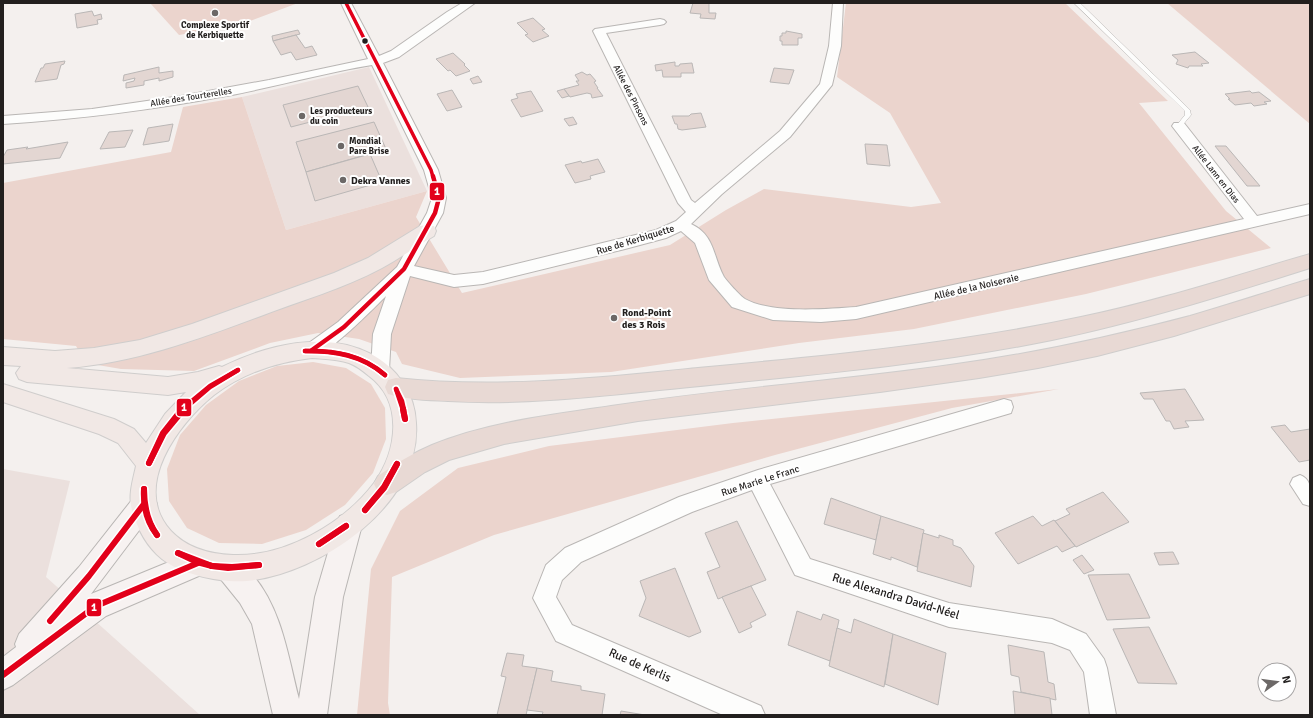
<svg xmlns="http://www.w3.org/2000/svg" width="1313" height="718" viewBox="0 0 1313 718" font-family="Signika,sans-serif">
<style>
.built{fill:#ebe0dd}
.green{fill:#ebd4cd}
.building{fill:#e3d6d2;stroke:#bab7b6}
.lines{fill:none;stroke-linecap:round;stroke-linejoin:round}
.lane-casing{stroke:#b9b6b4;stroke-width:1}
.street-casing{stroke:#b9b6b4;stroke-width:2}
.secondary-casing{stroke:#b9b6b4;stroke-width:2}
.primary-casing{stroke:#cfcdcc;stroke-width:2}
.highway-casing{stroke:#cfcdcc;stroke-width:2}
.lane{fill:#fdfdfc;fill-rule:evenodd}
.street{fill:#fdfdfc;fill-rule:evenodd}
.secondary{fill:#f7f2f1;fill-rule:evenodd}
.primary{fill:#f1e8e5;fill-rule:evenodd}
.highway{fill:#e8d9d4;fill-rule:evenodd}
.bus-1-far2-casing{stroke:#fff;stroke-width:5.5}
.bus-1-far1-casing{stroke:#fff;stroke-width:8}
.bus-1-casing{stroke:#fff;stroke-width:9}
.bus-1-far2{stroke:#e2001a;stroke-width:3.5}
.bus-1-far1{stroke:#e2001a;stroke-width:4.5}
.bus-1{stroke:#e2001a;stroke-width:6}
.poi-dot{fill:#6c6867;stroke:#fff;stroke-width:1.5}
.bus-dot{fill:#221f1e;stroke:#fff;stroke-width:1.5}
.labels{text-anchor:middle;stroke-width:4;stroke-linejoin:round;paint-order:stroke}
.far-poi-label{font-size:9px;font-weight:bold;fill:#221f1e;stroke:#fff;text-anchor:start}
.far-street-label{font-size:9px;fill:#221f1e;stroke:#fff}
.poi-label{font-size:10px;font-weight:bold;fill:#221f1e;stroke:#fff;text-anchor:start}
.street-label{font-size:10px;fill:#221f1e;stroke:#fff}
.near-street-label{font-size:12px;fill:#221f1e;stroke:#fff}
.line-badge{stroke:#fff;stroke-width:1.5}
.badge-label{font-size:11px;text-anchor:middle;font-weight:bold;fill:#fff}
</style>
<rect width="100%" height="100%" fill="#f4f0ee"/>
<!-- built -->
<g class="built">
<path d="M369,67L427,191L286,230L242,97Z"/>
<path d="M3,469L70,481L46,577L200,715H3Z"/>
</g>
<!-- green -->
<g class="green">
<path d="M150,3H298L245,23L179,35Z"/>
<path d="M846,3H1065L1168,101L1139,103L1226,211L1271,248L1086,294L914,329L799,343L611,372L460,378L402,364L396,352L359,339L318,333L270,343L194,371L121,369L86,363L76,346L3,339V183L171,152L183,107L242,97L286,230L427,191L416,217L462,293L670,245L726,210L764,189L911,207L941,203L890,113L837,77Z"/>
<path d="M1167,3H1310V124Z"/>
<path d="M313,362L346,368L371,384L385,408L386,439L373,473L345,505L306,530L262,544L219,543L187,528L169,501L167,469L180,435L206,405L239,381L277,366Z"/>
<path d="M1059,389L952,408L775,455L494,535L392,577L388,703L390,715H357L371,569L400,511L458,468L549,446L733,423Z"/>
</g>
<!-- building -->
<g class="building">
<path d="M693,3H709V13H716L715,19L700,18L701,14L690,13Z"/>
<path d="M92,11L94,16L101,14L102,19L97,20L98,24L77,28L75,14Z"/>
<path d="M533,18L545,29L542,30L549,36L533,42L525,35L528,34L517,23Z"/>
<path d="M298,30L300,34L273,41L272,36Z"/>
<path d="M786,31L802,34V38H798V45H782V41H780V36H782V33H786Z"/>
<path d="M296,35L305,48L312,46L317,55L296,60L291,52L281,55L273,41Z"/>
<path d="M1195,52L1209,63L1201,64L1203,66H1189L1188,68L1176,64L1178,60L1172,55Z"/>
<path d="M453,53L465,64L464,65L470,71L456,76L450,70L448,71L436,59Z"/>
<path d="M65,61L64,64L61,65L57,79L35,82L41,68H43L45,64Z"/>
<path d="M675,62V66H679L680,64L692,63L694,73H681V77H663L662,70L656,71L655,65Z"/>
<path d="M159,67V73L173,71V77L159,81V78L144,81V85L126,88V83L134,81L135,78L123,81L124,75Z"/>
<path d="M774,68L794,70L789,84L770,82Z"/>
<path d="M582,72L587,75L590,74L596,81L594,82L598,88H597L603,96L592,98L591,94L587,93L570,97L564,89L579,85L576,81H579L575,75Z"/>
<path d="M478,76L482,82L473,84L470,79Z"/>
<path d="M358,86L368,107L291,127L283,105Z"/>
<path d="M564,89L569,96L562,98L557,91Z"/>
<path d="M452,90L462,107L447,111L437,94Z"/>
<path d="M531,91L543,111L521,117L511,100L518,98L516,94Z"/>
<path d="M1250,91L1252,93L1259,92L1271,101L1264,102L1267,104L1254,106L1251,103L1235,105L1228,99H1230L1225,94Z"/>
<path d="M701,113L706,127L682,130L678,129L677,124H675L672,116H689L691,114Z"/>
<path d="M573,117L577,124L569,126L564,119Z"/>
<path d="M374,122L386,149L306,172L296,142Z"/>
<path d="M173,124L169,141L143,145L148,128Z"/>
<path d="M133,130L125,147L100,149L109,132Z"/>
<path d="M68,142L60,158L3,164V157L7,150L28,147L26,149Z"/>
<path d="M865,144L887,145L890,166L867,164Z"/>
<path d="M1215,146H1226L1260,186H1247Z"/>
<path d="M370,154L380,177L374,184L315,201L306,172Z"/>
<path d="M598,159L605,172L590,176L591,179L575,183L565,165L581,161L582,163Z"/>
<path d="M1185,389L1204,420L1185,421L1189,427L1174,429L1170,421H1166L1153,399H1144L1140,393Z"/>
<path d="M1285,425L1291,432L1310,429V460L1299,462L1271,427Z"/>
<path d="M1103,492L1129,522L1076,547L1055,521L1070,514L1066,509Z"/>
<path d="M831,498L881,516L876,540L824,524Z"/>
<path d="M881,516L924,530L917,567L891,557V560L873,554Z"/>
<path d="M1033,516L1042,526L1054,520L1075,546L1062,552L1057,546L1018,564L995,533Z"/>
<path d="M737,521L766,580L718,599L707,572L720,567L705,533Z"/>
<path d="M923,533L939,538V535L953,540V545L961,548L974,566L971,587L917,571Z"/>
<path d="M1173,552L1179,564L1159,565L1154,553Z"/>
<path d="M1082,555L1094,570L1084,574L1073,560Z"/>
<path d="M675,568L701,632L689,637L639,616L646,598L640,581Z"/>
<path d="M1129,574L1150,618L1107,620L1088,575Z"/>
<path d="M751,586L766,615L750,623L752,627L739,633L722,597Z"/>
<path d="M797,611L821,620L823,614L839,620L830,661L788,645Z"/>
<path d="M854,619L893,634L884,687L829,666L837,628L851,633Z"/>
<path d="M1149,627L1177,684L1138,683L1113,629Z"/>
<path d="M893,634L946,653L938,705L885,684Z"/>
<path d="M1008,645L1044,652L1048,682L1054,684L1056,700L1021,692L1019,677L1011,675Z"/>
<path d="M507,653L524,655L522,666L537,668L526,715H497L506,677L501,676Z"/>
<path d="M537,668L553,671L551,681L581,686V690L605,694L602,715H542L543,712L527,710Z"/>
<path d="M1013,691L1050,698L1052,715H1015Z"/>
<path d="M621,711L645,715H620Z"/>
</g>
<g class="lines">
<!-- lane casing -->
<g class="lane-casing">
<path id="lane" d="M1074,3H1080L1190,110L1191,115L1181,127L1179,128L1176,126L1185,115V111Z"/>
</g>
<!-- street casing -->
<g class="street-casing">
<g id="street">
<path d="M341,3H351L379,56L391,51L447,12L462,3H475L399,57L383,63L438,170L446,198L443,213L414,266L454,275L483,272L656,230L676,221L686,212L678,203L593,31L595,29L660,19L664,20L666,22L664,24L660,25L606,33L691,200L695,203L780,131L820,84L829,46L833,3H843L841,46L832,85L790,137L722,194L691,224C715,235 713,257 724,277C727,281 740,296 745,299C772,314 826,309 856,307L1244,219L1172,126L1174,123H1184L1257,216L1310,204V214L856,319L821,322L773,320L732,307L709,280L695,243L681,231L666,238L625,249L483,284L454,287L410,276L391,334L389,370L386,375L380,377L374,375L371,370L373,334L386,296C375,307 326,357 312,357C310,357 308,356 306,355L303,350L306,345L338,322L397,267L427,213L432,198L424,170L372,65C323,73 275,87 226,96C152,110 78,119 3,124V116L92,109L181,96L269,80L368,59Z"/>
<path d="M1004,399L1011,401L1013,407L1011,413L770,484L810,559L949,603L1052,619L1086,634L1104,659L1107,668L1116,715H1090L1084,672L1070,650L1052,643L949,627L795,575L752,490L692,512L581,562L562,580L556,597L572,625L761,706L765,715H723L556,641L533,598L546,565L565,548L679,497L758,470Z"/>
<path d="M1300,475C1313,480 1310,492 1310,506L1303,504L1290,484L1293,478Z"/>
</g>
</g>
<!-- secondary casing -->
<g class="secondary-casing">
<g id="secondary">
<path d="M144,492L153,496L157,504L153,512L91,594L198,550L208,554L211,563L208,572L106,616L13,685L3,690V657L16,647L15,644L19,634L79,567L135,496Z"/>
<path d="M349,513L358,516L362,525L343,597L327,715H273L252,624L240,603L219,577L215,568L219,559L229,555C240,559 245,566 252,574C282,609 288,656 299,699L315,597L336,525L340,516Z"/>
</g>
</g>
<!-- primary casing -->
<g class="primary-casing">
<path id="primary" d="M427,225L434,226L436,231L434,236C417,246 400,258 382,268C343,289 299,301 258,317C196,340 134,363 67,368L168,377L198,372L219,366L222,367C266,345 325,330 371,354C397,368 415,393 416,423C422,505 321,573 247,581C222,583 182,575 162,559C147,547 137,528 132,510C128,495 133,480 136,466L118,443L99,434L3,402V384L114,419L134,429L146,443L165,414L186,392L168,395L27,382L19,379L16,373L21,366L3,365V347L55,351L94,348L140,340L192,324L334,273L368,258L420,226ZM312,358C324,359 337,359 349,363C357,366 363,371 369,376C404,402 397,451 374,483C343,524 285,557 233,555C209,554 187,548 171,531C131,487 178,424 214,395C243,373 277,362 312,358Z"/>
</g>
<!-- highway casing -->
<g class="highway-casing">
<g id="highway">
<path d="M1310,254V268C1225,295 1139,322 1052,340C919,367 784,377 650,391C583,398 516,405 448,401C429,400 407,400 388,394L385,387L388,380L396,378C497,389 597,378 698,368C826,356 955,344 1081,317C1159,301 1234,276 1310,254Z"/>
<path d="M1310,279V294L1174,336L1097,356L1038,368L979,378L880,392L638,421L504,444L449,460L425,472L396,492L387,495L378,492L374,484L378,476C395,464 413,453 432,445C488,422 551,415 611,406C723,389 837,381 950,365C1031,354 1111,337 1190,316C1231,304 1270,291 1310,279Z"/>
</g>
</g>
<!-- lane -->
<use href="#lane" class="lane"/>
<!-- street -->
<use href="#street" class="street"/>
<!-- secondary -->
<use href="#secondary" class="secondary"/>
<!-- primary -->
<use href="#primary" class="primary"/>
<!-- highway -->
<use href="#highway" class="highway"/>
<!-- bus-1-far2 casing -->
<g class="bus-1-far2-casing">
<path id="bus-1-far2" d="M346,3L431,170L433,177"/>
</g>
<!-- bus-1-far1 casing -->
<g class="bus-1-far1-casing">
<g id="bus-1-far1">
<path d="M312,350L344,327L404,269L435,213L439,198L433,176"/>
<path d="M305,351C335,351 362,355 385,375"/>
<path d="M305,351C335,350 362,355 385,375"/>
<path d="M396,389L402,401L404,410"/>
<path d="M396,389L403,410"/>
<path d="M181,410L210,386L238,370"/>
<path d="M183,410L210,387L238,370"/>
</g>
</g>
<!-- bus-1 casing -->
<g class="bus-1-casing">
<g id="bus-1">
<path d="M403,409L405,419"/>
<path d="M403,409L405,419"/>
<path d="M149,463L163,433L182,409"/>
<path d="M149,463L164,433L184,409"/>
<path d="M144,489C144,506 147,521 157,535"/>
<path d="M144,489C143,506 146,521 157,535"/>
<path d="M365,510L384,487L397,464"/>
<path d="M365,510L384,488L397,464"/>
<path d="M319,544L346,526"/>
<path d="M319,544L346,526"/>
<path d="M178,553L212,566"/>
<path d="M178,553L197,562L212,566"/>
<path d="M212,566L232,567L259,565"/>
<path d="M212,566L228,568L259,565"/>
<path d="M50,621L89,576L144,504"/>
<path d="M3,675L96,606L198,563"/>
</g>
</g>
<!-- bus-1-far2 -->
<use href="#bus-1-far2" class="bus-1-far2"/>
<!-- bus-1-far1 -->
<use href="#bus-1-far1" class="bus-1-far1"/>
<!-- bus-1 -->
<use href="#bus-1" class="bus-1"/>
</g>
<!-- markers -->
<g class="poi-dot">
<circle cx="215" cy="13" r="4"/>
<circle cx="302" cy="116" r="4"/>
<circle cx="341" cy="146" r="4"/>
<circle cx="343" cy="180" r="4"/>
<circle cx="614" cy="318" r="4"/>
</g>
<circle class="bus-dot" cx="365" cy="41" r="3.5"/>
<g class="labels">
<!-- far-poi labels -->
<g class="far-poi-label">
<text x="215" y="28" text-anchor="middle">Complexe Sportif<tspan x="215" dy="10">de Kerbiquette</tspan></text>
<text x="310" y="114">Les producteurs<tspan x="310" dy="10">du coin</tspan></text>
<text x="349" y="144">Mondial<tspan x="349" dy="10">Pare Brise</tspan></text>
</g>
<!-- far-street labels -->
<g class="far-street-label">
<text transform="translate(631 95) rotate(63)" y="3">Allée des Pinsons</text>
<text transform="translate(191 97) rotate(-9)" y="3">Allée des Tourterelles</text>
<text transform="translate(1216 174) rotate(52)" y="3">Allée Lann en Dias</text>
</g>
<!-- poi labels -->
<g class="poi-label">
<text x="351" y="184">Dekra Vannes</text>
<text x="622" y="316">Rond-Point<tspan x="622" dy="12">des 3 Rois</tspan></text>
</g>
<!-- street labels -->
<g class="street-label">
<text transform="translate(635 239) rotate(-17)" y="4">Rue de Kerbiquette</text>
<text transform="translate(976 286) rotate(-13)" y="4">Allée de la Noiseraie</text>
<text transform="translate(760 480) rotate(-18)" y="4">Rue Marie Le Franc</text>
</g>
<!-- near-street labels -->
<g class="near-street-label">
<text transform="translate(896 596) rotate(17)" y="4">Rue Alexandra David-Néel</text>
<text transform="translate(640 665) rotate(24)" y="4">Rue de Kerlis</text>
</g>
</g>
<g class="line-badge">
<rect x="429" y="182" width="16" height="19" rx="4" fill="#e2001a"/>
<rect x="176" y="398" width="16" height="19" rx="4" fill="#e2001a"/>
<rect x="86" y="598" width="16" height="19" rx="4" fill="#e2001a"/>
</g>
<g class="badge-label">
<text x="437" y="195">1</text>
<text x="184" y="411">1</text>
<text x="94" y="611">1</text>
</g>
<!-- border -->
<rect width="1313" height="718" fill="none" stroke="#221f1e" stroke-width="8"/>
<!-- north arrow -->
<g transform="translate(1277 682) rotate(76)"><circle r="19" fill="#ffffff" stroke="#a7a5a5"/>
<path d="M0-3L7 15L0 10L-7 15Z" fill="#6c6867"/>
<text y="-6" font-size="11" font-weight="bold" text-anchor="middle" fill="#221f1e">N</text>
</g>
</svg>
